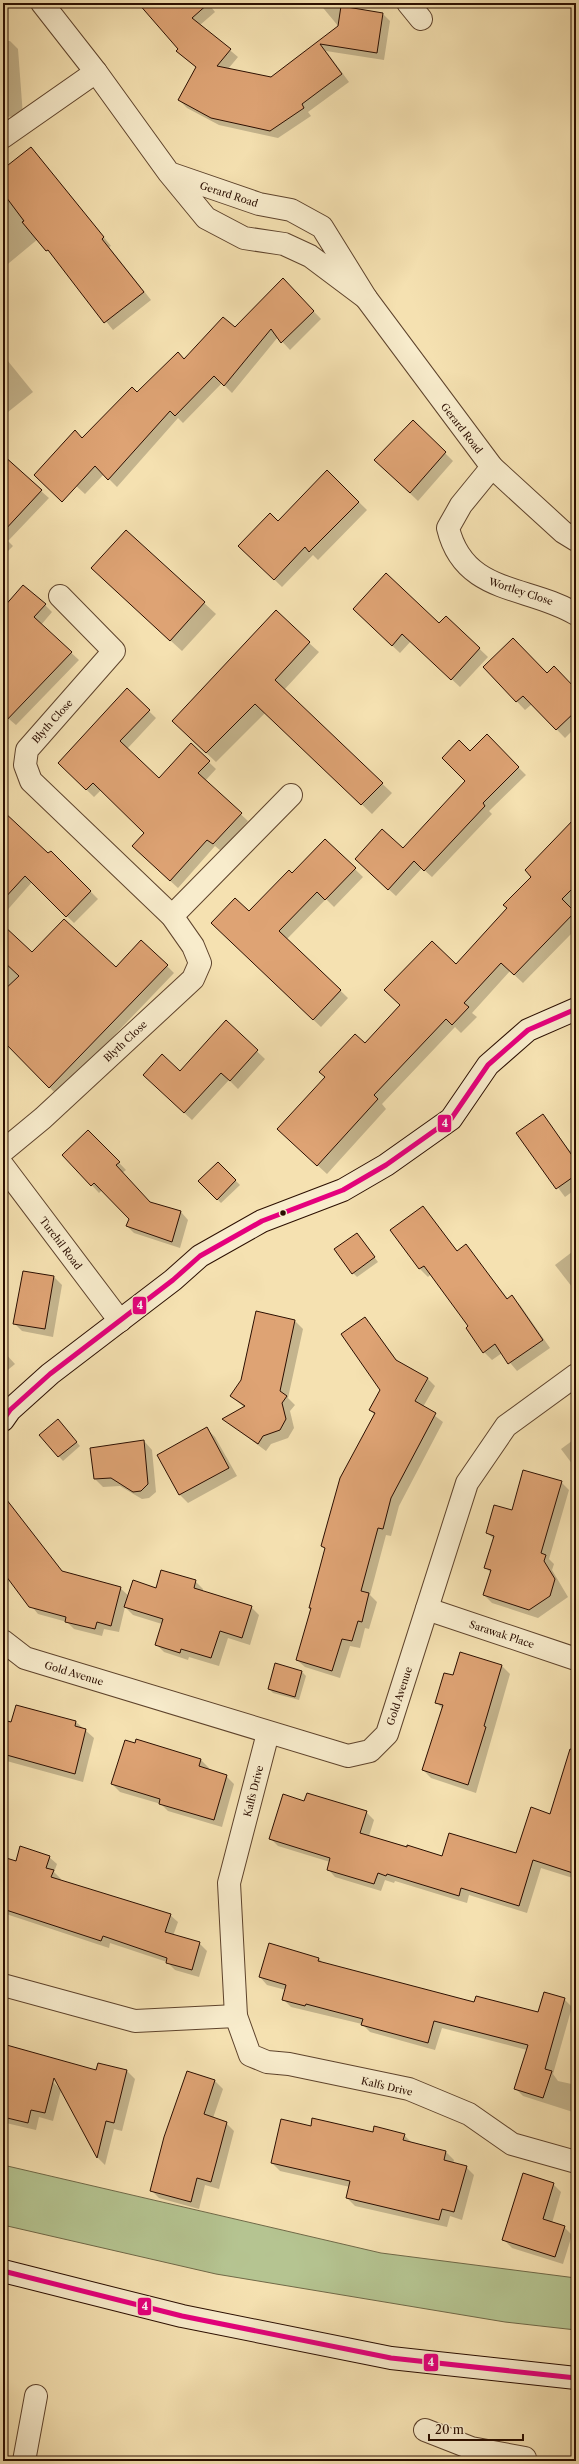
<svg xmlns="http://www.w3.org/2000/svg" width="579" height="2464" viewBox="0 0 579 2464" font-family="'Libre Caslon Text',serif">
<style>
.green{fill:#b5c491;stroke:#706948}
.shadow{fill:#0003;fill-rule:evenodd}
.building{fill:#dea374;stroke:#2b0e00}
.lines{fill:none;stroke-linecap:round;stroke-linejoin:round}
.street-casing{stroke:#5e432c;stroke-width:24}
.secondary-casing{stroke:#2b0e00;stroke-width:24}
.street{stroke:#f8eccc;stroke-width:22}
.secondary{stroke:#f8eccc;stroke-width:22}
.bus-1-casing{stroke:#f8eccc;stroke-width:8}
.bus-1{stroke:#e5007d;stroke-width:5}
.bus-dot{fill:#2b0e00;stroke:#f8eccc;stroke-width:1.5}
.labels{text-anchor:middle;stroke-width:3.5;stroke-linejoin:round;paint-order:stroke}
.street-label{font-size:10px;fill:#2b0e00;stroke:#f8eccc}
.line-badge{stroke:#f8eccc;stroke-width:1.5}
.badge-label{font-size:11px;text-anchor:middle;font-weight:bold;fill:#fff}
</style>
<rect width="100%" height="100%" fill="#f5e1b1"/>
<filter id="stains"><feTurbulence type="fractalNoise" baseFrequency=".005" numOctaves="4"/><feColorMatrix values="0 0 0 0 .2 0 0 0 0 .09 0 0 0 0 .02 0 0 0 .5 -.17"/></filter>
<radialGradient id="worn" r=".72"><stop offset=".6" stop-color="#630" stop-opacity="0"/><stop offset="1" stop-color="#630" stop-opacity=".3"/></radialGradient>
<!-- green -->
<path class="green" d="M3,2165L381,2253L576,2278V2330L505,2322L216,2274L3,2225Z"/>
<!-- shadow -->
<g class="shadow">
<path d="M155,3H208L215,12L200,25L238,57L228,69L272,78L339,27L319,3H351L356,9L383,14L390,21L384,60L326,51L349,82L308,112L311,116L278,138L219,125L187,108L179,100L197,68L177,51L179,49Z"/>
<path d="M3,41H10L18,49L23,116L3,117Z"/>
<path d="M31,148L111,246L109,247L151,300L113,330L55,258L38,239L3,268V170Z"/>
<path d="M291,288L321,319L290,350L278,337L232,393L222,383L183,423L178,418L117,487L104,474L85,494L74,484L83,439L137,393L235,328Z"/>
<path d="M3,355L33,392L3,416Z"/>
<path d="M413,421L453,461L418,501L375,460Z"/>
<path d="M13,467L49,498L8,541L13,546L3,556V478Z"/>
<path d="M327,471L367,510L318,560L313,555L282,587L240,546L278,522Z"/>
<path d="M126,531L216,614L182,651L103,579Z"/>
<path d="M45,605L52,612L41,625L79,660L16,725L3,714V609Z"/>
<path d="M362,617L439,625L446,617L488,657L460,687L411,641L400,653Z"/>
<path d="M309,643L319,652L284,690L392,793L372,814L265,713L216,762L183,731Z"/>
<path d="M484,667L547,674L576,690V727L565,738L532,704L525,710Z"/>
<path d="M127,690L156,718L127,749L159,779L191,745L216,769L205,781L248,821L221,851L215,846L178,888L140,853L145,833L101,790L94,797L59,763Z"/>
<path d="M487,736L526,775L489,811L492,814L432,877L422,868L396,896L363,866L403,849L467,781L470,752Z"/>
<path d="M3,813L48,855L51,852L98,899L74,923L32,882L3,915Z"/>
<path d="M576,818V902L570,908L576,914V941L572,933L523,983L510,971L472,1013L477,1017L461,1033L455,1027L382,1104L386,1109L327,1174L278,1129L365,1045L456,966L509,908Z"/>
<path d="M325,840L363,877L334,907L326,899L287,939L348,998L321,1027L220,931L249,912L292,875Z"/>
<path d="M3,927L32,953L116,968L167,966L174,973L57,1095L3,1040Z"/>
<path d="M226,1022L265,1059L238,1089L229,1080L192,1120L152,1083L180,1073Z"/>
<path d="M542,1116L570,1151L576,1147V1189L565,1197L517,1133Z"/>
<path d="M88,1131L126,1170L122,1173L150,1203L181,1212L188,1220L180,1248L134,1233L127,1226L130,1219L102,1190L99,1193L64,1155Z"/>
<path d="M218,1163L240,1185L221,1203L200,1181Z"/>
<path d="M423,1207L458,1252L466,1246L508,1299L512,1297L520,1305L550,1348L517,1371L502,1353L492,1360L484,1352L470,1326L431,1274L428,1277L420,1269L391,1231Z"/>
<path d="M357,1234L378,1262L357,1277L353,1273Z"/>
<path d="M576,1249V1292L555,1265Z"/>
<path d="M23,1272L54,1277L62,1285L53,1337L22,1331L14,1323Z"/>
<path d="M365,1318L399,1363L427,1378L435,1386L423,1407L443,1422L399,1506L391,1536L386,1535L370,1595L377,1602L369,1629L365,1628L360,1648L350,1646L340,1678L305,1667L297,1660L326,1550L323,1546L375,1415L370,1410L382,1390ZM426,1379H428L413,1406L411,1405Z"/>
<path d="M295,1321L303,1329L288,1398L295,1405L290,1411L294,1428L288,1438L271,1444L266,1451L223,1419L245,1408L231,1396Z"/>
<path d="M3,1351L15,1364L3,1374Z"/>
<path d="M576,1404V1412L572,1407Z"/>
<path d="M61,1424L80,1446L63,1461L40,1435Z"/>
<path d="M207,1429L215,1437L237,1476L188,1503L180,1495L158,1455Z"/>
<path d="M576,1438V1469L561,1449Z"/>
<path d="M144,1441L152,1450L156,1492L149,1498L142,1499L120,1486L103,1487L95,1479L91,1449Z"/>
<path d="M561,1482L569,1490L549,1559L554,1564L552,1570L568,1597L538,1618L492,1603L484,1595L491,1573L485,1567L494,1539L487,1533L513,1511Z"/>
<path d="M14,1510L64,1573L120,1588L129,1596L195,1581L203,1589V1592L251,1607L259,1615L250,1645L228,1638L219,1666L189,1657L188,1660L164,1652L156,1644L162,1624L133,1615L125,1607L119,1632L104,1629L102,1636L74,1629L67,1622L38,1614L3,1571V1519Z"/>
<path d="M275,1664L302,1672L306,1676L299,1700L273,1693L269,1689Z"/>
<path d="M502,1666L510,1674L476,1793L431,1778L423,1770L443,1709L437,1703L454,1677Z"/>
<path d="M17,1706L76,1722L94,1738L83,1782L3,1760V1721L12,1723Z"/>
<path d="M201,1760L209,1768L208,1770L226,1776L234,1784L222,1827L168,1811L161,1804L120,1792L112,1784Z"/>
<path d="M576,1763V1879L541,1868L527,1913L469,1895L467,1903L395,1881L394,1883L385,1880L381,1891L335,1877L328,1869L330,1862L278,1846L270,1838L305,1803L366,1812L374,1820L369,1836L443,1857L516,1855L551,1815Z"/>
<path d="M3,1857L17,1861L49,1857L57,1864L54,1872L61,1879L60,1881L170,1915L178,1922L173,1936L199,1943L207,1951L199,1977L175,1970L167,1962L110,1943L109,1948L3,1913Z"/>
<path d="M269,1944L319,1959L323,1963L475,2003L538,2014L564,1999L572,2007L553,2074L558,2081L576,2085V2113L523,2096L515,2088L527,2050L442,2028L435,2050L370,2032L362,2024L291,2007L283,1999L286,1990L267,1985L260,1977Z"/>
<path d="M98,2064L127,2071L135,2079L122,2131L114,2129L105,2165L98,2158L61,2088L96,2071Z"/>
<path d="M3,2070L53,2082L61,2090L53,2121L39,2117L36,2130L6,2123L3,2120Z"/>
<path d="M215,2081L223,2089L213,2118L226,2123L234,2131L219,2189L205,2185L199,2209L159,2198L151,2190Z"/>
<path d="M311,2127L404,2135L412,2143L446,2152L454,2160L453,2164L466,2167L474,2175L462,2220L450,2216L447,2227L355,2206L347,2198L350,2187L280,2171L272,2163Z"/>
<path d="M553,2184L561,2192L552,2223L564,2227L572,2235L563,2264L512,2248L504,2240Z"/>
</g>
<!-- building -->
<g class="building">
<path d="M138,3H209L192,18L231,49L217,66L271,77L338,26L341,6L383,13L377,53L320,44L342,74L302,104L304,108L270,131L211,118L178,100L196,67L176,51L178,49Z"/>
<path d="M31,147L104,237L102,239L144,292L104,323L48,250L46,251L22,222L24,221L3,193V169Z"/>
<path d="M283,278L314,311L281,343L271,329L224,386L214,376L175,416L170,411L108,480L95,466L62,502L34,475L75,430L82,438L132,387L137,392L178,352L184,359L223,317L235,327Z"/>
<path d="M413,420L446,452L410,493L374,460Z"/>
<path d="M3,455L42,490L3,532Z"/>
<path d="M327,470L359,502L309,552L305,547L274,580L238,546L270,513L278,521Z"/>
<path d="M126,530L205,602L170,641L91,568Z"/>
<path d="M386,573L439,623L446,616L480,648L451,680L402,634L392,646L353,609Z"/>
<path d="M23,585L46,604L34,617L72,652L3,724V608Z"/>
<path d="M276,610L310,642L275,680L383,783L361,805L255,704L206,753L172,721Z"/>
<path d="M513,638L547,673L554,666L576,689V711L556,730L523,696L516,702L483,667Z"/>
<path d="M127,688L150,710L120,741L159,778L191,743L210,761L198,773L242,813L213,844L207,840L170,881L132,846L144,833L93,783L86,790L58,763Z"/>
<path d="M487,734L519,767L483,803L485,806L424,871L414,861L388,890L355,859L382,829L403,848L465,781L442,758L459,740L470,751Z"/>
<path d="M3,811L48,853L51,851L91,891L66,917L25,876L3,900Z"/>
<path d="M576,817V885L562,899L575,912L514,975L501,963L464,1003L469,1007L452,1025L446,1019L374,1095L378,1099L317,1166L277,1129L325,1077L319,1072L355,1034L365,1043L400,1005L384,990L432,941L456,964L507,908L503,905L531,877L525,870Z"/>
<path d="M325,839L356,868L325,900L317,892L279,931L341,990L313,1020L211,923L235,898L249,911L289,870L292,873Z"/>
<path d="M64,919L116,967L141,940L168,965L49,1088L3,1041V991L19,976L3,961V925L32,952Z"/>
<path d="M226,1020L258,1050L230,1081L221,1073L184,1113L143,1075L162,1054L180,1071Z"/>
<path d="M543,1114L576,1161V1175L556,1189L516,1133Z"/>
<path d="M88,1130L120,1162L116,1165L150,1202L181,1211L172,1242L126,1226L129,1219L94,1183L91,1186L62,1155Z"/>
<path d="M218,1162L236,1180L217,1200L198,1181Z"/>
<path d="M423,1206L457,1251L466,1244L507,1299L512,1295L543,1340L508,1364L495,1344L483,1353L466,1328L468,1326L424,1266L419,1269L390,1230Z"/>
<path d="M357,1233L375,1257L352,1274L334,1249Z"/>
<path d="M23,1271L54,1276L45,1329L13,1324Z"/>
<path d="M256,1311L295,1320L280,1391L287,1396L282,1403L286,1419L280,1430L263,1436L258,1444L222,1419L245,1406L230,1396L241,1380Z"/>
<path d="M365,1317L396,1360L428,1378L415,1401L436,1413L391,1498L383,1529L378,1528L361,1591L369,1593L362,1622L358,1621L352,1641L342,1639L332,1671L296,1660L311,1608H309L325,1548L321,1546L340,1478L375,1413L369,1410L380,1390L341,1334Z"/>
<path d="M58,1419L77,1442L58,1457L39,1435Z"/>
<path d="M207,1427L229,1468L179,1495L157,1455Z"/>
<path d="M144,1440L148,1484L141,1491L133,1492L111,1478L94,1479L90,1448Z"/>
<path d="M523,1470L562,1481L541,1553L546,1555L544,1561L555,1579L550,1596L529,1610L483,1595L491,1570L484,1568L494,1536L486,1533L494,1505L512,1510Z"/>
<path d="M3,1495L62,1571L121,1587L111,1626L97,1622L95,1629L65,1622L66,1617L29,1607L3,1572Z"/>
<path d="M161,1570L196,1580L194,1588L252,1606L242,1638L220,1631L211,1658L181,1649L180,1653L155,1645L163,1619L124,1607L133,1580L156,1588Z"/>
<path d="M460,1652L502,1665L484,1726L486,1727L468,1785L422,1770L443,1705L435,1703L444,1673L453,1675Z"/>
<path d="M275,1663L302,1671L295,1697L268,1689Z"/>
<path d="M16,1705L76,1721L75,1726L86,1729L75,1774L3,1754V1720L11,1722Z"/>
<path d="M136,1739L201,1759L199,1766L227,1775L214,1820L159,1804L160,1799L111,1784L125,1740L135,1743Z"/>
<path d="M570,1749L576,1750V1874L533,1860L519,1906L461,1888L459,1896L387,1874L386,1876L378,1873L374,1884L327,1870L330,1858L269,1839L283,1794L304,1801L307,1793L367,1811L360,1833L407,1847V1845L442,1856L449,1833L516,1853L531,1807L550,1814Z"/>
<path d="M20,1846L50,1856L46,1868L54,1870L51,1877L171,1914L165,1932L200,1942L192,1970L166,1963L167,1958L103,1936L101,1941L3,1909V1857L16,1861Z"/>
<path d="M269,1943L319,1958L318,1961L474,2002L476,1996L538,2012L544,1992L565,1998L545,2069L552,2071L543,2098L514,2089L528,2045L434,2021L428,2043L361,2025L363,2019L306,2004L305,2006L282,2000L286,1985L259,1977Z"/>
<path d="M3,2044L96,2070L98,2063L127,2070L114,2123L106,2121L97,2158L54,2078L45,2113L31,2110L28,2123L3,2117Z"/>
<path d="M187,2071L215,2080L204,2114L227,2122L211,2182L197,2178L191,2202L150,2191L164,2137Z"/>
<path d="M312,2118L373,2132L374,2126L405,2134L403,2140L446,2151L444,2160L467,2166L454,2212L442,2209L439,2220L346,2198L350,2181L271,2163L281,2119L311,2126Z"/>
<path d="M523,2173L554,2183L543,2219L565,2226L555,2257L502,2240Z"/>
</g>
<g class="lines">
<!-- street casing -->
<g class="street-casing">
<g id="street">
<path d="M42,3L96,72L169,173L206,218L244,238L284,244L310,256L366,298L322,227L291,210L259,204L169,173"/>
<path d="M408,3L421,19"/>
<path d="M3,137L96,72"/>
<path d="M366,298L492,467L563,532L576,540"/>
<path d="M492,467L461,505L448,528C464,595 528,585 576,614"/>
<path d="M172,916L291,795"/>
<path d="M3,1151L43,1118L193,979L200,963L193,946L172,916L31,781L25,765L27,750L114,651L60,596"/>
<path d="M3,1166L120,1321"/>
<path d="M427,1609L576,1659"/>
<path d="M3,1641L25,1658L348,1756L370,1751L387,1734L467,1483L506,1426L576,1375"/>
<path d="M268,1733L229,1883L236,2016L250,2055L267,2062L289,2064L409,2089L469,2114L512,2144L576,2162"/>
<path d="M3,1985L135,2021L236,2016"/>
<path d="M425,2430L471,2448L525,2458"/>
<path d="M24,2461L36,2396"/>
</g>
</g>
<!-- secondary casing -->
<g class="secondary-casing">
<g id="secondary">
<path d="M3,1420L10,1410L50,1374L173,1280L200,1256L262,1221L343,1190L386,1165L451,1119L488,1065L528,1030L576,1009"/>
<path d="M3,2271L182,2316L391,2358L576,2378"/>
</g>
</g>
<!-- street -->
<use href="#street" class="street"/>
<!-- secondary -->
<use href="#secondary" class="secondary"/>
<!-- bus-1 casing -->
<g class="bus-1-casing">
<g id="bus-1">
<path d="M3,1420L10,1410L50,1374L173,1280L200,1256L262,1221L343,1190L386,1165L451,1119L488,1065L528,1030L576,1009"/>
<path d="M3,2271L182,2316L391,2358L576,2378"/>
</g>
</g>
<!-- bus-1 -->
<use href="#bus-1" class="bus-1"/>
</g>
<!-- markers -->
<circle class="bus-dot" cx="283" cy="1213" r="3.5"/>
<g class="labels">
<!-- street labels -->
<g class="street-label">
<text transform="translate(229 194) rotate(18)" y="4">Gerard Road</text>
<text transform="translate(462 428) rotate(52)" y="4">Gerard Road</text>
<text transform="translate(521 591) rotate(18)" y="4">Wortley Close</text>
<text transform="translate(52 721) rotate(-48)" y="4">Blyth Close</text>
<text transform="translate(125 1041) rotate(-43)" y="4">Blyth Close</text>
<text transform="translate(61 1243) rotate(53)" y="4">Turchil Road</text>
<text transform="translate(502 1634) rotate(18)" y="4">Sarawak Place</text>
<text transform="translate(74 1673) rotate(17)" y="4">Gold Avenue</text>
<text transform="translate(399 1696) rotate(-72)" y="4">Gold Avenue</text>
<text transform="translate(253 1791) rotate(-76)" y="4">Kalfs Drive</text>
<text transform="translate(387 2086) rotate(13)" y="4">Kalfs Drive</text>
</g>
</g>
<g class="line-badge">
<rect x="437" y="1114" width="15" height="19" rx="4" fill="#e5007d"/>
<rect x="132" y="1296" width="15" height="19" rx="4" fill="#e5007d"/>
<rect x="137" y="2297" width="15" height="19" rx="4" fill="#e5007d"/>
<rect x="423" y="2353" width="16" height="19" rx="4" fill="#e5007d"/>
</g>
<g class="badge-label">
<text x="445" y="1127">4</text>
<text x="140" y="1309">4</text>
<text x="145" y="2310">4</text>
<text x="431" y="2366">4</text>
</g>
<!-- margin -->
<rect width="579" height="2464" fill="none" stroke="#f5e1b1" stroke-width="16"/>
<rect x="4" y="4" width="571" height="2456" fill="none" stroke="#2b0e00" stroke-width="2"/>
<rect x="8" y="8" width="563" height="2448" fill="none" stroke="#2b0e00"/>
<!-- scale -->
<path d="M429 2434v6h94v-6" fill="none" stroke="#2b0e00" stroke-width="2"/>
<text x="435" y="2434" font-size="12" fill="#2b0e00" stroke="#f8eccc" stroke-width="3" paint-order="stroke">20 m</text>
<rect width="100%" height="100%" filter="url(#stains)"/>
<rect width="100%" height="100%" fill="url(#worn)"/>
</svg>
